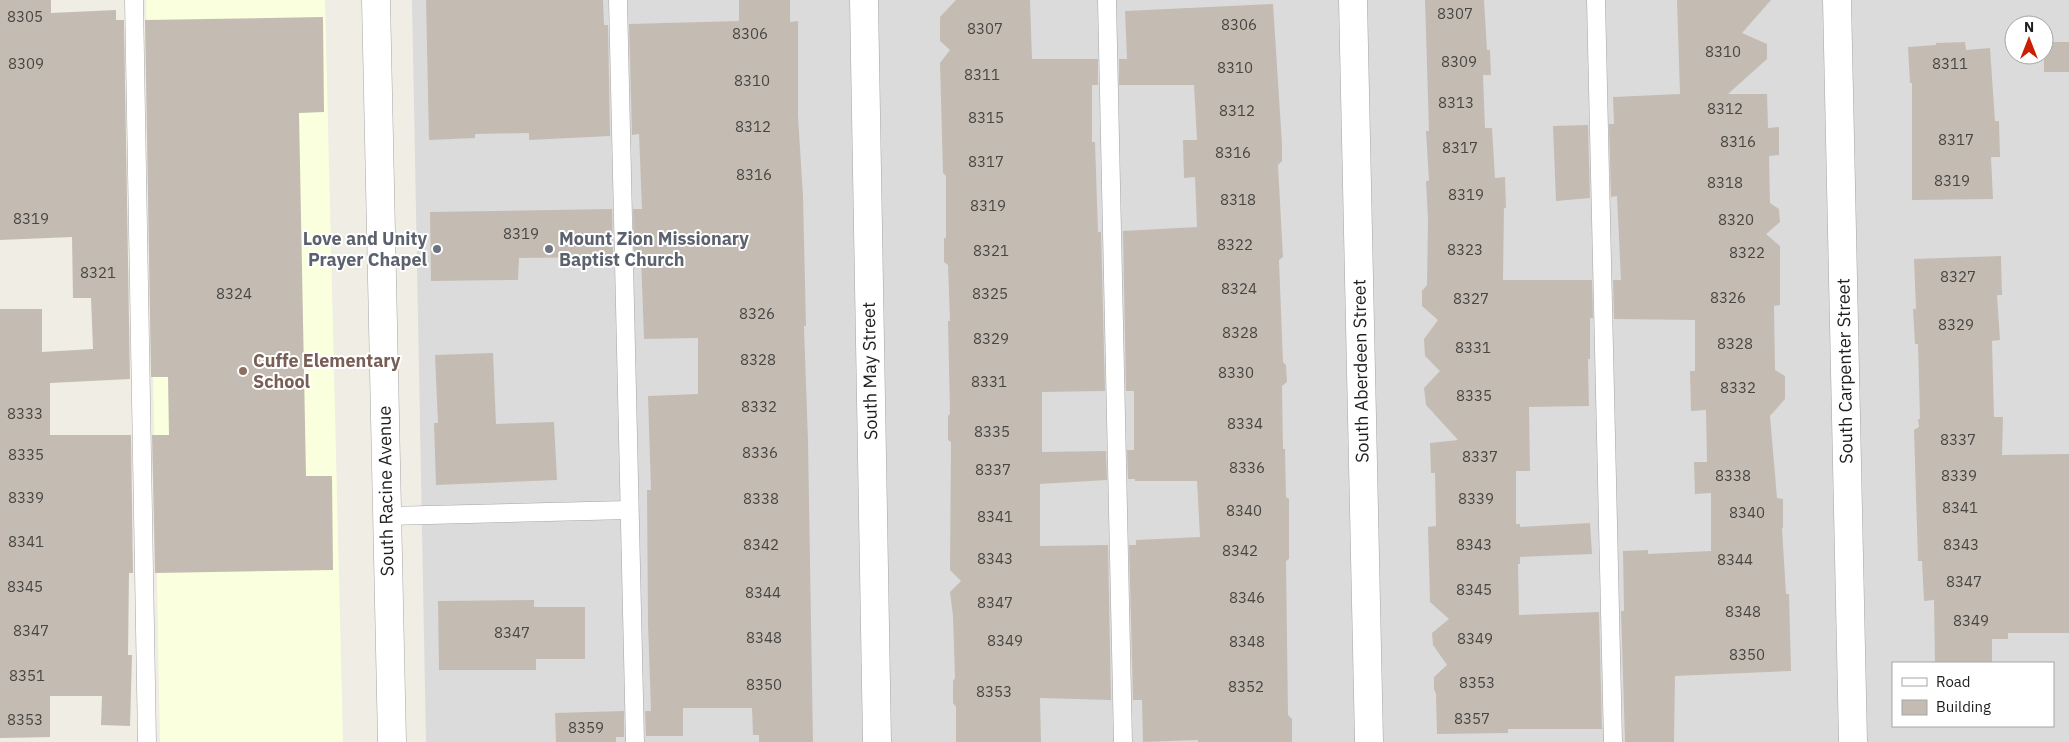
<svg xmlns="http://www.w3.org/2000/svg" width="2069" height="742" viewBox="0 0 2069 742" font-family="'IBM Plex Sans',sans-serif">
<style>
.residential{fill:#dcdbdb;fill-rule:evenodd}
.education{fill:#faffdd}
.building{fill:#c4bcb3}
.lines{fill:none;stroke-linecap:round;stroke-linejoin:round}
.service-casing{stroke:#a5a5a5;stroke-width:19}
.minor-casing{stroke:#a5a5a5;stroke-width:29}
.tertiary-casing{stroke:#a5a5a5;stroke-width:29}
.service{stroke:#fff;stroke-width:18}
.minor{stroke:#fff;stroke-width:28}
.tertiary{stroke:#fff;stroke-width:28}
.worship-dot{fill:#6b7280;stroke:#fff;stroke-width:2}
.education-dot{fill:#8d6e63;stroke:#fff;stroke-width:2}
.labels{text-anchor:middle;stroke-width:4;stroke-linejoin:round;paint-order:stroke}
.number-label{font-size:15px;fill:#484643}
.worship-label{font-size:18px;font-weight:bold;fill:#5b616d;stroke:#fff;text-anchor:end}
.education-label{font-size:18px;font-weight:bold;fill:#785e54;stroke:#fff;text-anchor:start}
.street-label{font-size:18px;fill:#1e1e1e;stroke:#fff}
</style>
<rect width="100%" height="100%" fill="#efede4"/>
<!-- residential -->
<path class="residential" d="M412,0H2069V742H426ZM2014,25H2044V55H2014ZM1893,663H2053V726H1893Z"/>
<!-- education -->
<path class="education" d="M146,0H325L343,742H160Z"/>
<!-- building -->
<g class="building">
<path d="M0,0H51V13L116,10V20H124L130,379L50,383V435H131L133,573H129L128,655H132L130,726L101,725L102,696H50V737L0,738V309H42V352L93,349L91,298H73L72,237L0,240Z"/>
<path d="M426,0H603L604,25H608L610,136L529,140V133L475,134V138L429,140Z"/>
<path d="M739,0H790V22L798,21V116L803,196L806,326H804L808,441L813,742H759V735H753L752,708H683V736H646L645,711H651L648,624L647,490H651L648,396L698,394V338L644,339L641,256H634L633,209H642L639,134L632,135L629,24L739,21Z"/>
<path d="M956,0H1030L1032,59H1098V85H1092V142H1095L1098,232H1101L1105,391L1042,392V452L1106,451L1107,480L1040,484V546L1108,545L1111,700L1040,698L1041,742H956V707L953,703V681L955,678L953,616L950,592L961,581L950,570L951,442L948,440V416L950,414L948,321H950L948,265L944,262V239L946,237V176L943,173L940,63L950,50L940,41V17Z"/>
<path d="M1425,0H1484L1487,50H1490L1491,75H1483L1485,128H1492L1495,178L1505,177L1506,208H1504L1503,280H1592L1593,318H1590V359H1588L1589,406L1529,407L1530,471H1516V524H1520V527L1590,523L1592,554L1520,557V564H1518L1519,615L1599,612L1602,729H1508V733L1437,734L1436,694L1434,689V677L1447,665L1433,645L1432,633L1449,619L1430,602L1428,527L1436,526L1435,473H1431L1430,443L1458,440L1426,405L1424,388L1440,371L1425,356L1424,339L1438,320L1422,306V291L1427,285L1428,220L1426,181H1429L1426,131H1429Z"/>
<path d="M1677,0H1771L1742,33L1767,44V59L1728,94H1767L1768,128L1779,127V155L1769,156L1770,203L1779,209L1780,222L1766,234L1780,246V305L1774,306L1775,370L1785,376V399L1770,416L1777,498L1783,499V528H1782L1786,594H1789L1791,671L1675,676L1674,742H1625L1621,611H1624L1623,551L1648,550V554L1711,551V493L1695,494L1694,462H1707L1706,410L1691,411L1690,371H1695V320L1614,319L1613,280H1621L1617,196L1611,197L1609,124H1614L1613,97L1680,94Z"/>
<path d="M1273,4L1282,144V161L1278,165L1283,257L1279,260L1283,362L1286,365L1287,382L1282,386L1283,449H1285L1286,497L1289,499V559L1286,561L1288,715L1292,719V742H1198V740L1143,742L1142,700H1133L1129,545H1136V540L1200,537L1197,481H1135V479H1128L1127,450H1134V391H1126L1123,231L1197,227L1195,177L1184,178L1183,140H1197L1194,85H1119V59H1127L1125,11Z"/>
<path d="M323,17L324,112L299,113L306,476H332L333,570L155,573L152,435H169L168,377H151L145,20Z"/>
<path d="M1965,42L1966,50L1990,48L1995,121H1999L2000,157H1991L1993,199L1912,200V83H1910L1908,47L1936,45V43Z"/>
<rect x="2044" y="42" width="25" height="30"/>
<path d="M1588,125L1590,198L1556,201L1553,126Z"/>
<path d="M612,209L613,257L519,258L518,280L431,281L430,212Z"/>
<path d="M2001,256L2002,295H1997L2000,340L1992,341L1994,417H2003L2002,455L2069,454V633H2008V639H1992V663H1935L1934,600L1924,601L1922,561H1918L1914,430L1919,427L1918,419H1920L1918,344H1915L1913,309H1916L1914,259Z"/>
<path d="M493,353L496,424L554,422L557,480L436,485L434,423H438L435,355Z"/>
<path d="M534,600V607H585V659H536V670H439L438,601Z"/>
<path d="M624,711V737H616V742H556L555,713Z"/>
</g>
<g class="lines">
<!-- service casing -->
<g class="service-casing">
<g id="service">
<path d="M134,0L147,742"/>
<path d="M618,0L635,742"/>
<path d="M1107,0L1123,742"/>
<path d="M1596,0L1613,742"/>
<path d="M387,516L628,510"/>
</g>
</g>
<!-- minor casing -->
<g class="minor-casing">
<g id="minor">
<path d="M864,0L877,742"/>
<path d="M1353,0L1369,742"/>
<path d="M1837,0L1853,742"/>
</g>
</g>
<!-- tertiary casing -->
<g class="tertiary-casing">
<path id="tertiary" d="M376,0L392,742"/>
</g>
<!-- service -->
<use href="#service" class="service"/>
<!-- minor -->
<use href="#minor" class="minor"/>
<!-- tertiary -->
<use href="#tertiary" class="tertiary"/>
</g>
<!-- markers -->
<g class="worship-dot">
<circle cx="437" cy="249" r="5"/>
<circle cx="549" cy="249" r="5"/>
</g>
<circle class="education-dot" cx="243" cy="371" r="5"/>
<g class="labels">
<!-- number labels -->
<g class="number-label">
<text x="1455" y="19">8307</text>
<text x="25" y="22">8305</text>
<text x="1239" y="30">8306</text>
<text x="985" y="34">8307</text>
<text x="750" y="39">8306</text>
<text x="1723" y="57">8310</text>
<text x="1459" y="67">8309</text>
<text x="26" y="69">8309</text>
<text x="1950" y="69">8311</text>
<text x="1235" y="73">8310</text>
<text x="982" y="80">8311</text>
<text x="752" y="86">8310</text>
<text x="1456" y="108">8313</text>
<text x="1725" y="114">8312</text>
<text x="1237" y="116">8312</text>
<text x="986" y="123">8315</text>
<text x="753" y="132">8312</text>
<text x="1956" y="145">8317</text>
<text x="1738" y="147">8316</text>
<text x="1460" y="153">8317</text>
<text x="1233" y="158">8316</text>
<text x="986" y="167">8317</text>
<text x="754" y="180">8316</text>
<text x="1952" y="186">8319</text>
<text x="1725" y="188">8318</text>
<text x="1466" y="200">8319</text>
<text x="1238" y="205">8318</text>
<text x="988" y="211">8319</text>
<text x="31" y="224">8319</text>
<text x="1736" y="225">8320</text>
<text x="521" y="239">8319</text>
<text x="1235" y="250">8322</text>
<text x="1465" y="255">8323</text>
<text x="991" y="256">8321</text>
<text x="1747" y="258">8322</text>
<text x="98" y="278">8321</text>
<text x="1958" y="282">8327</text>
<text x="1239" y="294">8324</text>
<text x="234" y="299">8324</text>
<text x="990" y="299">8325</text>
<text x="1728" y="303">8326</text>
<text x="1471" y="304">8327</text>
<text x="757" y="319">8326</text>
<text x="1956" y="330">8329</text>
<text x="1240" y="338">8328</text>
<text x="991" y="344">8329</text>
<text x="1735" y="349">8328</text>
<text x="1473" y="353">8331</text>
<text x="758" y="365">8328</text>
<text x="1236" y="378">8330</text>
<text x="989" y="387">8331</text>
<text x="1738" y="393">8332</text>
<text x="1474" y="401">8335</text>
<text x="759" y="412">8332</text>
<text x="25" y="419">8333</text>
<text x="1245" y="429">8334</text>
<text x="992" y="437">8335</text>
<text x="1958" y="445">8337</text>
<text x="760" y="458">8336</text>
<text x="26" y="460">8335</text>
<text x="1480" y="462">8337</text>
<text x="1247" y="473">8336</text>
<text x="993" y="475">8337</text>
<text x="1733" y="481">8338</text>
<text x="1959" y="481">8339</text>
<text x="26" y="503">8339</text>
<text x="761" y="504">8338</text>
<text x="1476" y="504">8339</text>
<text x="1960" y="513">8341</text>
<text x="1244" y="516">8340</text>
<text x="1747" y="518">8340</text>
<text x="995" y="522">8341</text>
<text x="26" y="547">8341</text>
<text x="761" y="550">8342</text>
<text x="1474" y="550">8343</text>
<text x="1961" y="550">8343</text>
<text x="1240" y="556">8342</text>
<text x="995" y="564">8343</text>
<text x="1735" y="565">8344</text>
<text x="1964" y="587">8347</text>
<text x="25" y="592">8345</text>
<text x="1474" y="595">8345</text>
<text x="763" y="598">8344</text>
<text x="1247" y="603">8346</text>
<text x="995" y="608">8347</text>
<text x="1743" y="617">8348</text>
<text x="1971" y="626">8349</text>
<text x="31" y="636">8347</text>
<text x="512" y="638">8347</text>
<text x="764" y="643">8348</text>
<text x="1475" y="644">8349</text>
<text x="1005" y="646">8349</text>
<text x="1247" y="647">8348</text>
<text x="1747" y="660">8350</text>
<text x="27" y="681">8351</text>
<text x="1477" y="688">8353</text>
<text x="764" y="690">8350</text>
<text x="1246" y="692">8352</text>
<text x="994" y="697">8353</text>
<text x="1472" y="724">8357</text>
<text x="25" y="725">8353</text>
<text x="586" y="733">8359</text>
</g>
<!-- worship labels -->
<g class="worship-label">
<text x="427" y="245">Love and Unity<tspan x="427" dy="21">Prayer Chapel</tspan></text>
<text x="559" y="245" text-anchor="start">Mount Zion Missionary<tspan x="559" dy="21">Baptist Church</tspan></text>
</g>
<!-- education labels -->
<g class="education-label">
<text x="253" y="367">Cuffe Elementary<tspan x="253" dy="21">School</tspan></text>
</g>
<!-- street labels -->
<g class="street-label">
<text transform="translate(870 371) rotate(-91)" y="6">South May Street</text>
<text transform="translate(1361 371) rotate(-91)" y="6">South Aberdeen Street</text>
<text transform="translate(1845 371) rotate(-91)" y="6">South Carpenter Street</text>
<text transform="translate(386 491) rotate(-91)" y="6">South Racine Avenue</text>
</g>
</g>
<!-- legend -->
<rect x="1892" y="662" width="162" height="65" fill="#ffffff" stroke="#a5a5a5"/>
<rect x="1902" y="678" width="25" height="8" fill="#ffffff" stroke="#a5a5a5"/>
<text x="1936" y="687" font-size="15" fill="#1e1e1e">Road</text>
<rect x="1902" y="700" width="25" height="15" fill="#c4bcb3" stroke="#a5a5a5"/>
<text x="1936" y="712" font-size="15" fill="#1e1e1e">Building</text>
<!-- north arrow -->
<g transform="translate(2029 40)"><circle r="24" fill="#ffffff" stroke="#a5a5a5"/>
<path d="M0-4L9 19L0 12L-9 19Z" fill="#cb1f01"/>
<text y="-8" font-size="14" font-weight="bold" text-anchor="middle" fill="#1e1e1e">N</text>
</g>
</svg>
